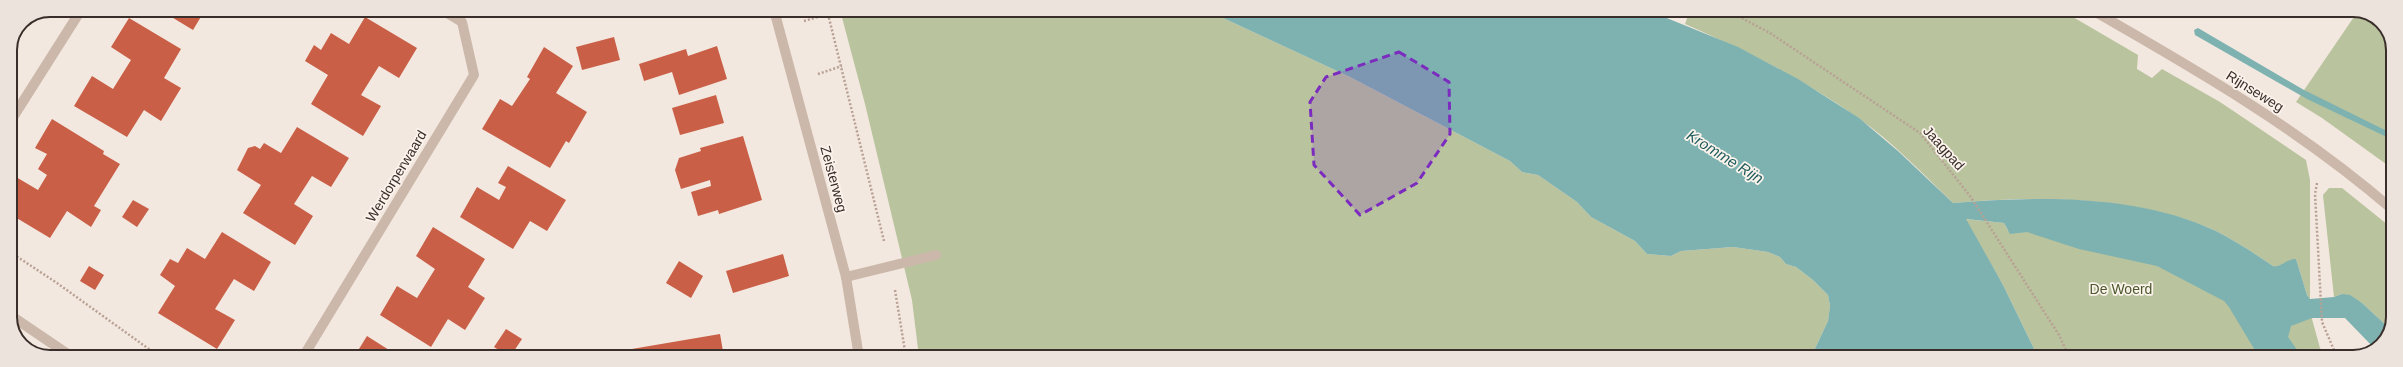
<svg xmlns="http://www.w3.org/2000/svg" width="2403" height="367" viewBox="0 0 2403 367" font-family="Helvetica,sans-serif">
<style>
.green{fill:#b9c39e}
.water{fill:#7db2b1}
.building{fill:#c95f47}
.lines{fill:none;stroke-linecap:round;stroke-linejoin:round}
.path{stroke:#b8a194;stroke-width:2.5;stroke-dasharray:2 2;stroke-linecap:butt}
.service{stroke:#ccb8aa;stroke-width:10}
.minor{stroke:#ccb8aa;stroke-width:10}
.tertiary{stroke:#ccb8aa;stroke-width:10}
.marked{fill:#7b2cbf;fill-opacity:0.2;stroke:#7b2cbf;stroke-width:3;stroke-dasharray:8 5;stroke-linejoin:round}
.labels{text-anchor:middle;stroke-width:3.5;stroke-linejoin:round;paint-order:stroke}
.street-label{font-size:14px;fill:#3a2e2a;stroke:#fbf3ec}
.park-label{font-size:14px;fill:#4b592d;stroke:#fbf3ec}
.water-label{font-size:15px;font-style:italic;fill:#1e5c5d;stroke:#fbf3ec}
.rim{fill:none;stroke:#3a2e2a;stroke-width:2}
</style>
<rect width="100%" height="100%" fill="#f3e8df"/>
<!-- green -->
<g class="green">
<path d="M840,10H1206L1350,77L1510,161L1522,172L1538,175L1577,202L1591,217L1635,241L1647,254L1671,256L1681,251L1733,247L1768,252L1780,257L1786,264L1796,267L1813,280L1828,295L1830,306L1828,321L1811,357H919L912,300L865,104Z"/>
<path d="M1690,10H2061L2138,55L2137,69L2152,78L2162,69L2220,102L2306,160L2310,180V299L2307,295L2296,259L2277,267L2273,266C2255,254 2236,241 2216,231C2141,196 2035,195 1953,203C1923,174 1893,142 1858,118C1804,79 1745,50 1685,24Z"/>
<path d="M2358,11L2381,22L2393,45V169L2322,118L2296,102Z"/>
<path d="M2329,188H2342L2393,229V322L2389,328L2362,303L2342,294L2334,297L2323,195Z"/>
<path d="M2005,209L2311,305L2323,304L2312,319L2320,348L2327,357H2038L2003,285L1965,219L2004,223L2008,231Z"/>
</g>
<!-- water -->
<g class="water">
<path d="M1206,10H1647L1738,47L1798,79L1859,118L1898,151L1953,203C2037,196 2138,194 2216,231C2236,241 2255,254 2273,266C2282,268 2287,258 2296,259L2307,295L2310,299L2334,297L2342,294L2350,295L2362,303L2389,328L2379,347L2375,349L2345,318H2312L2291,326L2288,337L2302,357H2259L2229,307L2224,301L2157,266L2079,249L2027,232L2010,234L2004,223L1966,219L2003,285L2038,357H1811L1828,321L1830,306L1828,295L1813,280L1796,267L1786,264L1780,257L1768,252L1733,247L1681,251L1671,256L1647,254L1635,241L1591,217L1577,202L1538,175L1522,172L1510,161L1350,77Z"/>
<path d="M2198,28L2304,90L2393,134V140L2307,99L2195,35L2194,30Z"/>
</g>
<!-- building -->
<g class="building">
<path d="M160,10H205L193,30Z"/>
<path d="M365,17L417,48L399,78L379,66L361,95L381,106L363,136L311,104L328,75L305,61L314,45L321,50L331,33L349,44Z"/>
<path d="M129,18L181,49L164,78L181,88L161,121L144,110L127,137L74,106L92,76L113,89L131,60L111,47Z"/>
<path d="M614,37L620,60L582,70L576,47Z"/>
<path d="M717,46L727,79L679,95L672,72L644,81L639,64L686,49L688,56Z"/>
<path d="M544,47L573,66L556,93L587,112L569,143L566,141L550,168L482,129L500,99L512,106L530,79L527,77Z"/>
<path d="M716,95L724,123L680,135L672,108Z"/>
<path d="M52,119L104,151L103,154L120,164L94,206L101,210L91,227L67,211L50,238L10,214V186L16,177L38,190L47,175L38,169L47,154L35,148Z"/>
<path d="M297,127L349,158L331,187L312,176L294,204L313,216L295,245L243,213L261,185L237,170L248,148L255,146L260,149L264,143L281,153Z"/>
<path d="M743,136L762,200L719,214L718,210L698,216L691,192L711,186L710,180L681,189L675,170L679,158L701,151L700,148Z"/>
<path d="M508,166L566,200L547,231L530,221L513,249L460,217L477,187L499,200L506,187L498,183Z"/>
<path d="M133,200L149,209L137,227L122,217Z"/>
<path d="M433,227L485,259L468,287L485,298L465,330L448,319L431,347L380,315L397,286L417,298L435,269L416,256Z"/>
<path d="M222,232L271,262L254,291L234,279L215,309L235,320L217,349L158,313L175,286L160,275L170,259L178,263L187,248L205,259Z"/>
<path d="M783,254L789,276L733,293L726,271Z"/>
<path d="M679,261L703,276L691,298L666,283Z"/>
<path d="M89,266L104,275L95,290L80,281Z"/>
<path d="M506,329L522,339L510,357L494,347Z"/>
<path d="M720,334L724,357H621L620,351Z"/>
<path d="M367,336L400,357H354Z"/>
</g>
<g class="lines">
<!-- path -->
<g class="path">
<path d="M827,10L884,241"/>
<path d="M1715,10L1738,16L1770,33L1920,133L1970,196L2059,335L2069,357"/>
<path d="M804,21L828,14"/>
<path d="M818,74L842,66"/>
<path d="M2317,183L2315,194L2322,322L2337,357"/>
<path d="M10,252L57,283L160,357"/>
<path d="M895,290L906,357"/>
</g>
<!-- service -->
<path class="service" d="M846,277L936,255"/>
<!-- minor -->
<g class="minor">
<path d="M10,122L81,10"/>
<path d="M303,357L474,75L462,22L442,10"/>
</g>
<!-- tertiary -->
<g class="tertiary">
<path d="M774,10L846,277L859,357"/>
<path d="M2092,10C2197,70 2301,130 2393,210"/>
<path d="M10,315L72,357"/>
</g>
</g>
<!-- marked area -->
<path class="marked" d="M1399,52L1449,82L1450,134L1417,183L1360,215L1314,165L1310,102L1326,77Z"/>
<g class="labels">
<!-- street labels -->
<g class="street-label">
<text transform="translate(2255 91) rotate(32)" y="5">Rijnseweg</text>
<text transform="translate(1944 148) rotate(48)" y="5">Jaagpad</text>
<text transform="translate(396 176) rotate(-59)" y="5">Werdorperwaard</text>
<text transform="translate(834 179) rotate(75)" y="5">Zeisterweg</text>
</g>
<!-- park labels -->
<g class="park-label">
<text x="2121" y="294">De Woerd</text>
</g>
<!-- water labels -->
<g class="water-label">
<text transform="translate(1725 157) rotate(32)" y="5">Kromme Rijn</text>
</g>
</g>
<!-- crop -->
<path d="M0 0H2403V367H0ZM50 17H2353A33 33 0 0 1 2386 50V317A33 33 0 0 1 2353 350H50A33 33 0 0 1 17 317V50A33 33 0 0 1 50 17Z" fill="#ece3dc" fill-rule="evenodd"/>
<path class="rim" d="M50 17H2353A33 33 0 0 1 2386 50V317A33 33 0 0 1 2353 350H50A33 33 0 0 1 17 317V50A33 33 0 0 1 50 17Z"/>
</svg>
